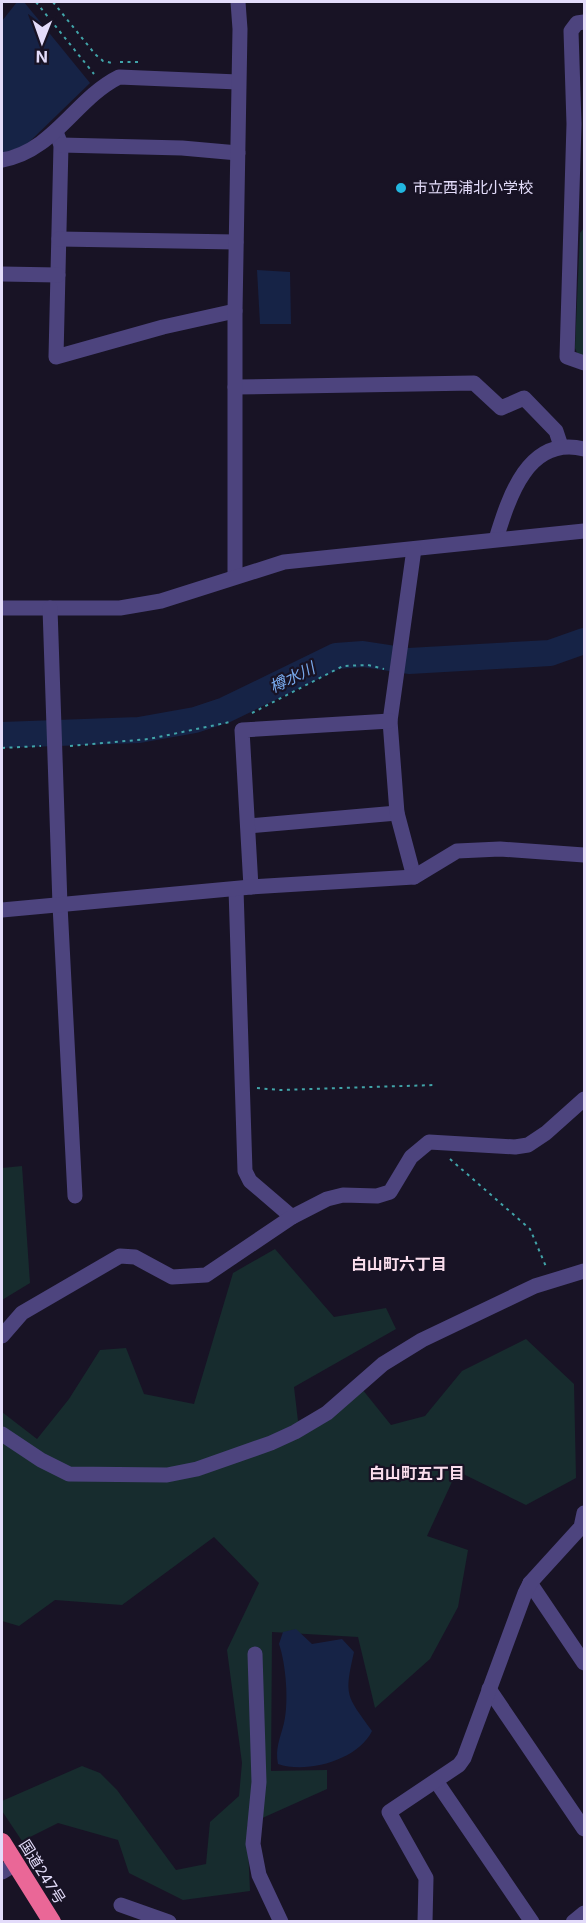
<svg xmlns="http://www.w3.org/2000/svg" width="586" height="1923" viewBox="0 0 586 1923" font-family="Inter,'Noto Sans JP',sans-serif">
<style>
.green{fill:#172c2e}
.water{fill:#162346}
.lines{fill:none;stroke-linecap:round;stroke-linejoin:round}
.river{stroke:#162346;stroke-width:26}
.path{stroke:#41a4a9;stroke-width:2;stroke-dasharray:3 4.5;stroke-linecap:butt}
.minor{stroke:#4d447e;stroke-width:15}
.highway{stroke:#ea6797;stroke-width:18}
.poi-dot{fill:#22b7e0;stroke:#181325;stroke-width:2}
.labels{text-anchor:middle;stroke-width:4.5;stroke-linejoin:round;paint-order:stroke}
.poi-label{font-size:15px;fill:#e3dcfa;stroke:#181325;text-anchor:start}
.street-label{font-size:15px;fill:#e3dcfa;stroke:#181325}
.water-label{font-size:16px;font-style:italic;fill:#78a9ec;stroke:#181325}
.neighbourhood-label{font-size:16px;font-weight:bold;fill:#fadeed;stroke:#181325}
</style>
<rect width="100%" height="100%" fill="#181325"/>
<!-- green -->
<g class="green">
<path d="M584,228V357L578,355L575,348L580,233Z"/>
<path d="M22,1166L30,1283L2,1300V1168Z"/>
<path d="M275,1249L334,1317L386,1308L396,1329L294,1387L298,1421L362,1389L391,1425L425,1416L462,1371L526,1339L574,1384L576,1478L526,1505L457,1471L427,1536L468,1550L458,1607L430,1659L375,1708L358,1637L272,1632L271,1771L327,1770V1789L247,1825L250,1891L183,1900L129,1873L118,1840L58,1823L22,1841L2,1811V1801L82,1766L100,1773L117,1790L176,1870L206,1864L210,1822L239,1796L242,1763L227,1650L259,1583L214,1537L122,1605L55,1600L19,1626L2,1621V1412L37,1439L69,1399L100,1350L126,1348L144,1394L194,1404L233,1273Z"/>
</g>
<!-- water -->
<g class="water">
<path d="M17,2H24L90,83L25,146L2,153V21Z"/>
<path d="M257,270L290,272L291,324H260Z"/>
<path d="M296,1629L312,1644L342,1639L354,1652C344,1696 346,1695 372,1731C358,1760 307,1774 278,1764C275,1748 280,1739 284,1723C289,1702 286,1664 279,1644L283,1632Z"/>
</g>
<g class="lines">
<!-- river -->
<path class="river" d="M2,735L139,730L195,720L225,710L336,656L363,654L409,661L550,653L584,641"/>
<!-- path -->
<g class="path">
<path d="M36,2L94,74"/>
<path d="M53,2L95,54L103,61L112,63"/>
<path d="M120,62H138"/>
<path d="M252,713L343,666L368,665L384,669"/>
<path d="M70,746L149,739L230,722"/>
<path d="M2,748L41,746"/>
<path d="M257,1088L280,1090L434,1085"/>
<path d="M450,1159L530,1229L547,1269"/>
</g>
<!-- minor -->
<g class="minor">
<path d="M584,22L577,23L571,31L574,124L567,357L584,363"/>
<path d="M56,132L61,145L56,357L163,327L235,311"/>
<path d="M61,145L182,148L238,153"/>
<path d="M2,160C54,151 75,99 119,77L238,82"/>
<path d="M59,239L236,242"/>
<path d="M2,274L58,275"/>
<path d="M235,387L474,383L501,408L524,398L556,431L561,446"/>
<path d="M496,539C509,497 528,435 584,449"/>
<path d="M235,575V311L240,29L238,2"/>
<path d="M2,608H120L161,601L284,562L584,531"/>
<path d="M50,608L60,905L75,1196"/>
<path d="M248,826L397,813"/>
<path d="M414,877L397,813L390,721L414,549"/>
<path d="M251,887L242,730L390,721"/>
<path d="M236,889L245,1171L250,1181L292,1217"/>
<path d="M2,910L251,887L414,877L457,851L500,849L584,855"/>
<path d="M2,1336L22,1313L120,1256L135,1257L172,1277L206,1275L292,1217L327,1199L343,1195L377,1196L390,1192L411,1157L429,1142L515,1147L528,1145L546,1133L584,1099"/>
<path d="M2,1434L41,1460L69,1474L167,1475L197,1469L271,1443L295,1432L327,1413L383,1364L422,1340L535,1286L584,1271"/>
<path d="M530,1583L584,1663"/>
<path d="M255,1654L259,1782L253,1844L259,1875L281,1922"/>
<path d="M489,1689L584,1829"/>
<path d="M436,1781L532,1922"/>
<path d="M2,1872L15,1864"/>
<path d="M121,1905L169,1922"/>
<path d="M425,1922L426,1878L389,1812L459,1765L464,1758L525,1593L530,1583L581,1527L584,1513"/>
<path d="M573,1922L584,1913"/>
</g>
<!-- highway -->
<path class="highway" d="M2,1842L52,1922"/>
</g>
<!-- markers -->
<circle class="poi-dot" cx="401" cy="188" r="6"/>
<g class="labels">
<!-- poi labels -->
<g class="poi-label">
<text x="413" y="193">市立西浦北小学校</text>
</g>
<!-- street labels -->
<g class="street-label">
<text transform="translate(42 1872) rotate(58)" y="5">国道247号</text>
</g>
<!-- water labels -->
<g class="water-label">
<text transform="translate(292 677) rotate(-26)" y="6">樽水川</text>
</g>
<!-- neighbourhood labels -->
<g class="neighbourhood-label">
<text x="399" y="1270">白山町六丁目</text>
<text x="417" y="1479">白山町五丁目</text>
</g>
</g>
<!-- border -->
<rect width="586" height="1923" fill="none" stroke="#e3dcfa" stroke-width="6"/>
<!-- north arrow -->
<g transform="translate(42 42) rotate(181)" stroke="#181325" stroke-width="4.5" paint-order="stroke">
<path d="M0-4.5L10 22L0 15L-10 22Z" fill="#e3dcfa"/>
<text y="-9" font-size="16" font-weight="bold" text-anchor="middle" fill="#e3dcfa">N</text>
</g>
</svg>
